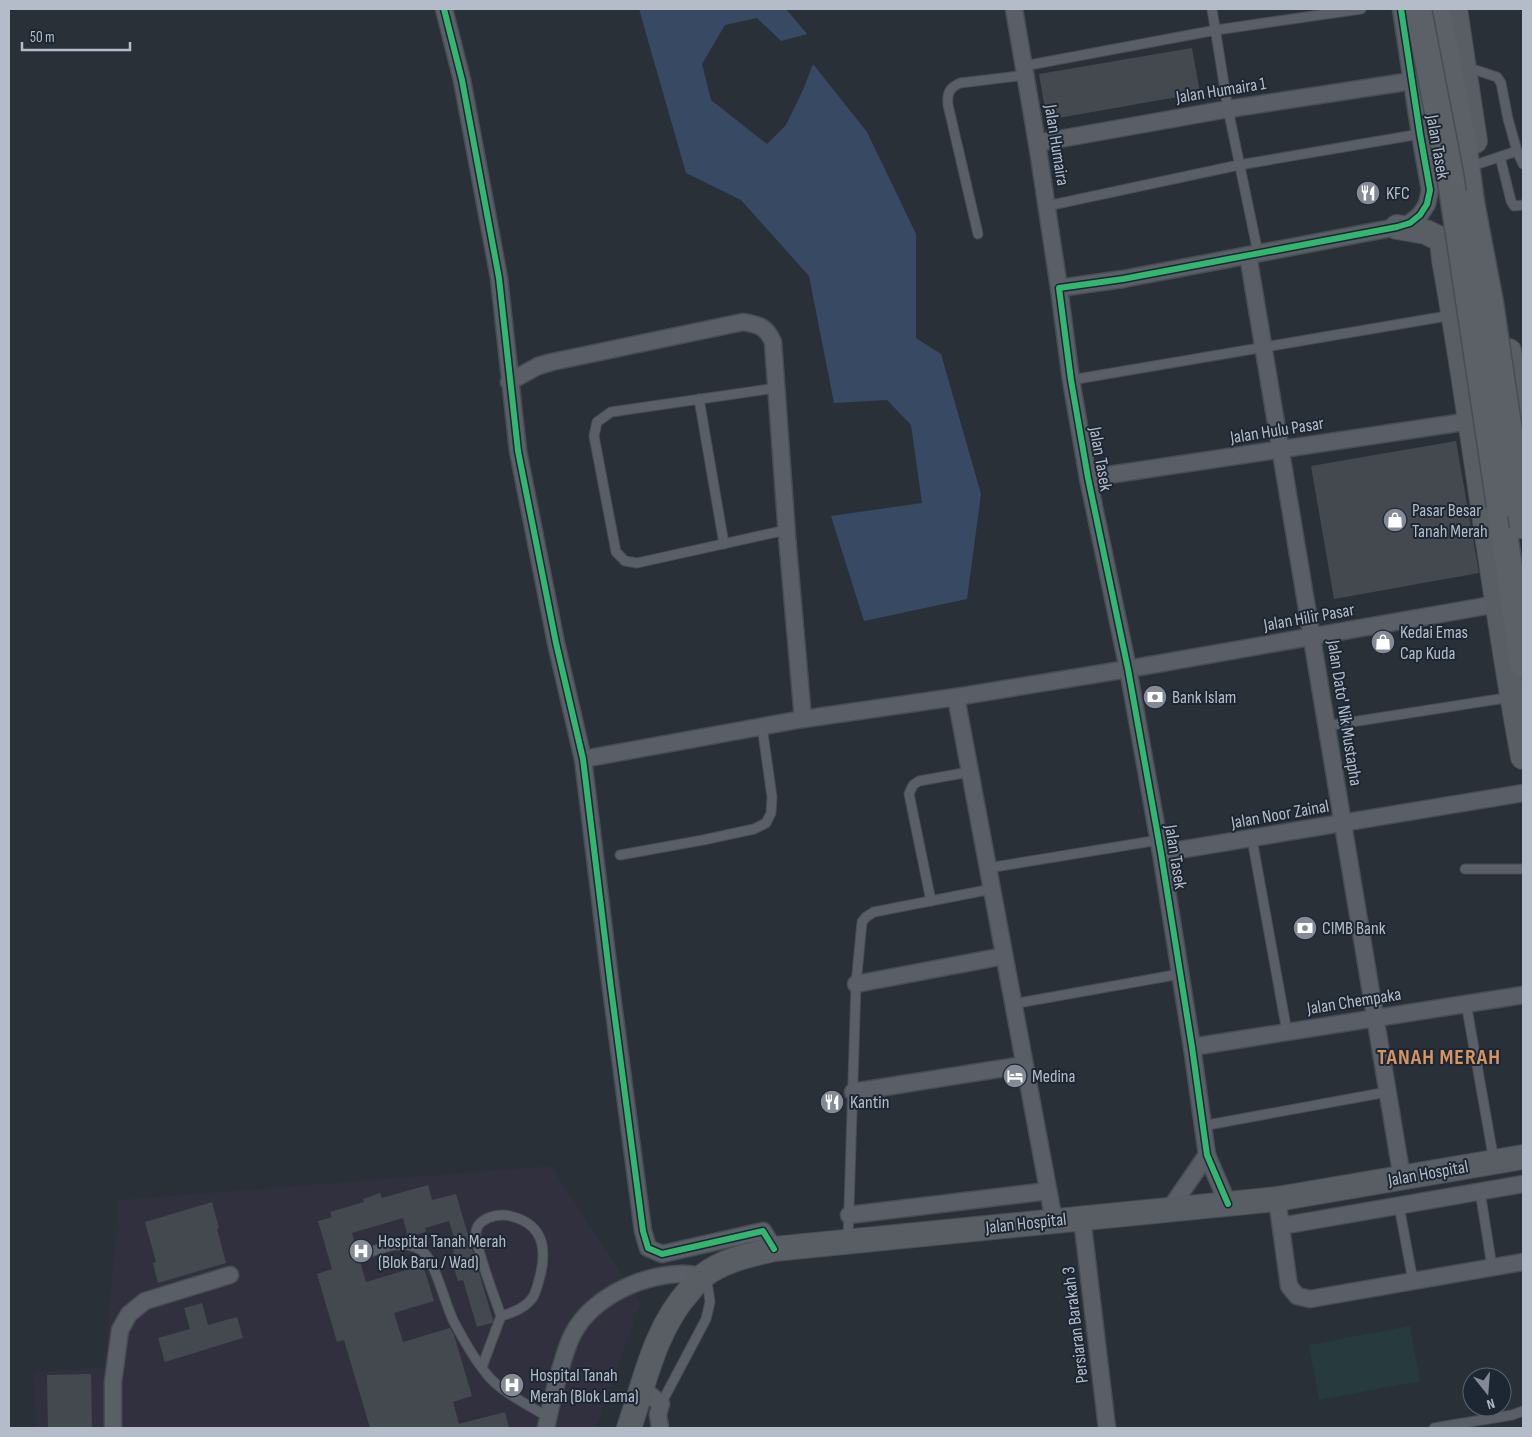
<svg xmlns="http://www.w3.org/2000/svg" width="1532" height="1437" viewBox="0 0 1532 1437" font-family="'Sofia Sans Condensed',sans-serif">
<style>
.medical{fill:#31303e}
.green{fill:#273a3e}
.water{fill:#384963}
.building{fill:#444950}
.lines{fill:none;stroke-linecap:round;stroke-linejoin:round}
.lane-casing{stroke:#484c53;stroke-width:11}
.street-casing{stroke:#484c53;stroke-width:19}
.secondary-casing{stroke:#484c53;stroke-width:26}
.primary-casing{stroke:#484c55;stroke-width:29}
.lane{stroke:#5a5e66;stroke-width:9}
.street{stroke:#5a5e66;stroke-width:16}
.secondary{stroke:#595d64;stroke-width:24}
.primary{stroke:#5c6168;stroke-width:26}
.primary-bridge-casing{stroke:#484c55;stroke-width:29;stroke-linecap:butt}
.primary-bridge{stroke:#5c6168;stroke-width:26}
.cycleway-casing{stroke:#1d2633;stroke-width:9}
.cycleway{stroke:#33b770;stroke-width:6}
.labels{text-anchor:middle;stroke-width:4;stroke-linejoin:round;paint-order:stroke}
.street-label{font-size:18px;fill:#b4bcc9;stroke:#1d2633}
.poi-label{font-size:18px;fill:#b4bcc9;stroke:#1d2633;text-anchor:start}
.district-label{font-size:22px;font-weight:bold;letter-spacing:1px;fill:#d59563;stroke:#1d2633}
</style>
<rect width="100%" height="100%" fill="#2a3038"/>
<!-- medical -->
<path class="medical" d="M551,1166L641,1303L596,1428H36L33,1372L105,1367L118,1200Z"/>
<!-- green -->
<path class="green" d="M1410,1326L1420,1381L1319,1400L1309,1345Z"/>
<!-- water -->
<path class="water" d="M639,9H786L807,34L781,41L757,18L725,25L702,64L711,100L767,144L786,125L803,90L813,64L867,132L916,234V338L941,354L981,494L967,599L864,621L831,516L922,503L911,425L887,400L834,403L809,276L741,200L686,173Z"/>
<!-- building -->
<g class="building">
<path d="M1192,48L1200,93L1047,120L1039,74Z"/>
<path d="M1456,441L1479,573L1334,599L1311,466Z"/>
<path d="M428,1185L432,1200L456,1194L493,1320L492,1323L477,1327L463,1280L458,1281L452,1262L455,1241L449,1221L425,1228L426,1232L408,1237L403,1218L352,1233L357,1251L356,1257L360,1261L366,1282L423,1265L434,1301L394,1313L403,1342L450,1328L454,1335L472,1396L453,1402L459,1424L505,1412L509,1428H370L344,1340L337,1342L317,1274L332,1269L318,1221L332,1217L330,1212L364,1202L363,1199L380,1193L382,1198Z"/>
<path d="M212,1202L219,1228L217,1229L226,1263L158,1283L153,1263L156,1262L145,1222Z"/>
<path d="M202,1303L208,1325L237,1317L243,1338L165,1362L158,1338L190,1329L184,1308Z"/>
<path d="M91,1374L92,1428H48L47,1375Z"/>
</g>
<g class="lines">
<!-- lane casing -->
<g class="lane-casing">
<g id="lane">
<path d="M1212,9L1228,109L1258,253"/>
<path d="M1024,66L1216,30L1361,9"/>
<path d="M1466,67L1497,77L1501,83L1508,119L1517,151L1523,164"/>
<path d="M1500,157L1511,201L1514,206L1523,205"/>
<path d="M1478,164L1517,151"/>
<path d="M1047,206L1239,165L1420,134"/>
<path d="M978,234L948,105C947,93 949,88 960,83L1026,75"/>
<path d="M1071,380L1453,315"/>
<path d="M776,388L611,412L597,422L594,436L616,552L625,561L637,563L786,530"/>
<path d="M699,399L724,544"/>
<path d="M1326,726L1512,697"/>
<path d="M1252,839L1287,1032"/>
<path d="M620,855L703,840L754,829L766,823L771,813L772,797L762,726"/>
<path d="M988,868L1159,840"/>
<path d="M1465,869H1523"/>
<path d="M931,901L909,794L913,785L919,781L969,772"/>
<path d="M1466,1003L1494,1161"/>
<path d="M1013,1004L1180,974"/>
<path d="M1202,1126L1387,1092"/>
<path d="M1480,1191L1492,1267"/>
<path d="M1399,1206L1413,1281"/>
<path d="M848,1240L856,984L862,922L866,917L874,912L992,889"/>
<path d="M362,1255C380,1249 402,1238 421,1250C435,1259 445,1305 454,1322C463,1339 480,1369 494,1382C509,1396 530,1406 548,1417"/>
<path d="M482,1367L501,1316C512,1313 526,1308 533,1297C537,1290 539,1280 541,1272C547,1244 540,1223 510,1216C503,1214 495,1215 488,1218C482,1221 477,1224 476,1232C474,1244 496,1301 501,1316"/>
<path d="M661,1404L706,1319L710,1302L708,1288L703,1278"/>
<path d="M1434,1428L1512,1415L1523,1411"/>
</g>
</g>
<!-- street casing -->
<g class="street-casing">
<g id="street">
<path d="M444,9L462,80L499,278L518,451L556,643L583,759L611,988L643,1231L648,1248L662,1254L763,1231L774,1249"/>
<path d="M1014,9L1037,143L1059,288"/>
<path d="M1037,143L1228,109L1412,81"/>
<path d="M1248,255L1402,1178"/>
<path d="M509,382L538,366L552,362L743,322C759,325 766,326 773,342L787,536L803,719"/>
<path d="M1088,478L1471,421"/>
<path d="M956,697L1054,1221"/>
<path d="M583,759L803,719L956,697L1128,669L1497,604"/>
<path d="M1161,853L1523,793"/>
<path d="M856,984L1004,956"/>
<path d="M1192,1047L1523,995"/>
<path d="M853,1092L1024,1065"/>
<path d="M1277,1199L1289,1286L1297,1296L1310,1299L1523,1262"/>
<path d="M1228,1204L1207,1155L1192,1047L1161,853L1128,669L1088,478L1071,380L1059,288L1123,279L1397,227L1410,223L1420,215L1427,204L1430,190L1420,134L1401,9"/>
<path d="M1169,1210L1207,1155"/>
<path d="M849,1215L1048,1191"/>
<path d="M1082,1218L1107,1428"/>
<path d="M1281,1226L1523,1184"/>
<path d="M643,1389L661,1404L658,1414L660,1428"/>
<path d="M113,1428V1382L120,1330L129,1314L145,1301L230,1275"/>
<path d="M546,1428C552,1399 559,1368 570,1340C587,1300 637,1276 679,1274C687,1273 695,1275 702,1276"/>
</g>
</g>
<!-- secondary casing -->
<g class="secondary-casing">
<g id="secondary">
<path d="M1455,9L1475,141"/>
<path d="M1397,227L1426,232L1442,240L1444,260C1474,425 1492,592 1523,757"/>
<path d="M1509,351L1523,425"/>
<path d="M629,1428C645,1381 655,1328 690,1290C694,1285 698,1279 703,1276C723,1260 750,1255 774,1249L1277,1199L1523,1157"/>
</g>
</g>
<!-- primary casing -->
<g class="primary-casing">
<g id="primary">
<path d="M1437,9L1463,142L1471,203"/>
<path d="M1500,506L1523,664"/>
</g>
</g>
<!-- lane -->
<use href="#lane" class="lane"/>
<!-- street -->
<use href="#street" class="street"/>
<!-- secondary -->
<use href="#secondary" class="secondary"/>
<!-- primary -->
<use href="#primary" class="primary"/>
<!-- primary-bridge casing -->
<g class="primary-bridge-casing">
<g id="primary-bridge">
<path d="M1418,9L1450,174L1500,506"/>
<path d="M1471,203L1490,303L1523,526"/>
</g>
</g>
<!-- primary-bridge -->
<use href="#primary-bridge" class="primary-bridge"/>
<!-- cycleway casing -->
<g class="cycleway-casing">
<g id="cycleway">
<path d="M444,9L462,80L499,278L518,451L556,643L583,759L611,988L643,1231L648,1248L662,1254L763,1231L774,1249"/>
<path d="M1228,1204L1207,1155L1192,1047L1161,853L1128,669L1088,478L1071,380L1059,288L1123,279L1397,227L1410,223L1420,215L1427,204L1430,190L1420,134L1401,9"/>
</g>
</g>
<!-- cycleway -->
<use href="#cycleway" class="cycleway"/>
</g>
<!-- icons -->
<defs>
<g id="restaurant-disc" transform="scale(1.25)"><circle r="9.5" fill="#848b96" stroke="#1d2633"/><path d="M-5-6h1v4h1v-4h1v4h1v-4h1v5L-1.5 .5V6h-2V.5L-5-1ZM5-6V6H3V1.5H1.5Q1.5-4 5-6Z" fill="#fff"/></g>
<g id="shop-disc" transform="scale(1.25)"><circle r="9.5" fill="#848b96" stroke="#1d2633"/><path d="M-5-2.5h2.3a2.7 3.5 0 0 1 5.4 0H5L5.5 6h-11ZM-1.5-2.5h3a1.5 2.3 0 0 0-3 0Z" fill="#fff"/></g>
<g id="bank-disc" transform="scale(1.25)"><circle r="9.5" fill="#848b96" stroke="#1d2633"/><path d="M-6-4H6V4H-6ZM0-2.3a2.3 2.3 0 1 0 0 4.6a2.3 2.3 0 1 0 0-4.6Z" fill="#fff"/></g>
<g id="hotel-disc" transform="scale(1.25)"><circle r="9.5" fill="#848b96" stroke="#1d2633"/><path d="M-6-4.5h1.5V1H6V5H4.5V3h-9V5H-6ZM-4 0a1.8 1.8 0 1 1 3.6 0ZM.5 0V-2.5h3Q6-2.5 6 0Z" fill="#fff"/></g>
<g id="hospital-disc" transform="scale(1.25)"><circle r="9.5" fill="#848b96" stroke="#1d2633"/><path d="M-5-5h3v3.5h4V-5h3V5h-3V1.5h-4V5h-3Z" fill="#fff"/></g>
</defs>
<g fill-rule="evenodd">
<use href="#restaurant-disc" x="1368" y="193"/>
<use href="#shop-disc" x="1395" y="520"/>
<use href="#shop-disc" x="1383" y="642"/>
<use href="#bank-disc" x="1155" y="697"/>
<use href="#bank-disc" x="1305" y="928"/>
<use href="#hotel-disc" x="1015" y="1076"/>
<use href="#restaurant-disc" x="832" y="1102"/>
<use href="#hospital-disc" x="361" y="1251"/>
<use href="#hospital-disc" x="512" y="1385"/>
</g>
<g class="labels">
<!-- street labels -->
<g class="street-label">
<text transform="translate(1221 90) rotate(-9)" y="6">Jalan Humaira 1</text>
<text transform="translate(1057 145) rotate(81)" y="6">Jalan Humaira</text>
<text transform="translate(1438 147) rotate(80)" y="6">Jalan Tasek</text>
<text transform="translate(1277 430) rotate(-9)" y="6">Jalan Hulu Pasar</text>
<text transform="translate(1101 459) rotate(80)" y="6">Jalan Tasek</text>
<text transform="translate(1309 617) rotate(-10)" y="6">Jalan Hilir Pasar</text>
<text transform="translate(1345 713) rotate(81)" y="6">Jalan Dato' Nik Mustapha</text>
<text transform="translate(1280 814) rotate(-10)" y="6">Jalan Noor Zainal</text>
<text transform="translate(1176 857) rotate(81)" y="6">Jalan Tasek</text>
<text transform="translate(1354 1001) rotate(-9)" y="6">Jalan Chempaka</text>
<text transform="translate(1428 1173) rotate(-10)" y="6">Jalan Hospital</text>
<text transform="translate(1026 1223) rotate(-6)" y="6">Jalan Hospital</text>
<text transform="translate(1075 1325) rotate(-97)" y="6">Persiaran Barakah 3</text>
</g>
<!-- poi labels -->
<g class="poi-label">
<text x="1386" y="199">KFC</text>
<text x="1412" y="516">Pasar Besar<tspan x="1412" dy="21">Tanah Merah</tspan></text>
<text x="1400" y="638">Kedai Emas<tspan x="1400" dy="21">Cap Kuda</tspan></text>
<text x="1172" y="703">Bank Islam</text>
<text x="1322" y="934">CIMB Bank</text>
<text x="1032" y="1082">Medina</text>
<text x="850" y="1108">Kantin</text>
<text x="378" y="1247">Hospital Tanah Merah<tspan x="378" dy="21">(Blok Baru / Wad)</tspan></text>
<text x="530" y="1381">Hospital Tanah<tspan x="530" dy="21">Merah (Blok Lama)</tspan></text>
</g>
<!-- district labels -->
<g class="district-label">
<text x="1439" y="1064">TANAH MERAH</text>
</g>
</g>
<!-- border -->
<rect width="1532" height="1437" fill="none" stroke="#b4bcc9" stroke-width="20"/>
<!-- north arrow -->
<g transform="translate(1487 1392) rotate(163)"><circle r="24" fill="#1d2633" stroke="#59626f"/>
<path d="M0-4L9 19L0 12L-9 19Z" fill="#848b96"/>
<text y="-8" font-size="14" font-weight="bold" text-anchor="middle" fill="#b4bcc9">N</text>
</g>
<!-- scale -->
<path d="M22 42v8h108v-8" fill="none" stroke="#b4bcc9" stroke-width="2.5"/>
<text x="30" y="42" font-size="15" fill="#b4bcc9" stroke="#1d2633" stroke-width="4" paint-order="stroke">50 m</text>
</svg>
